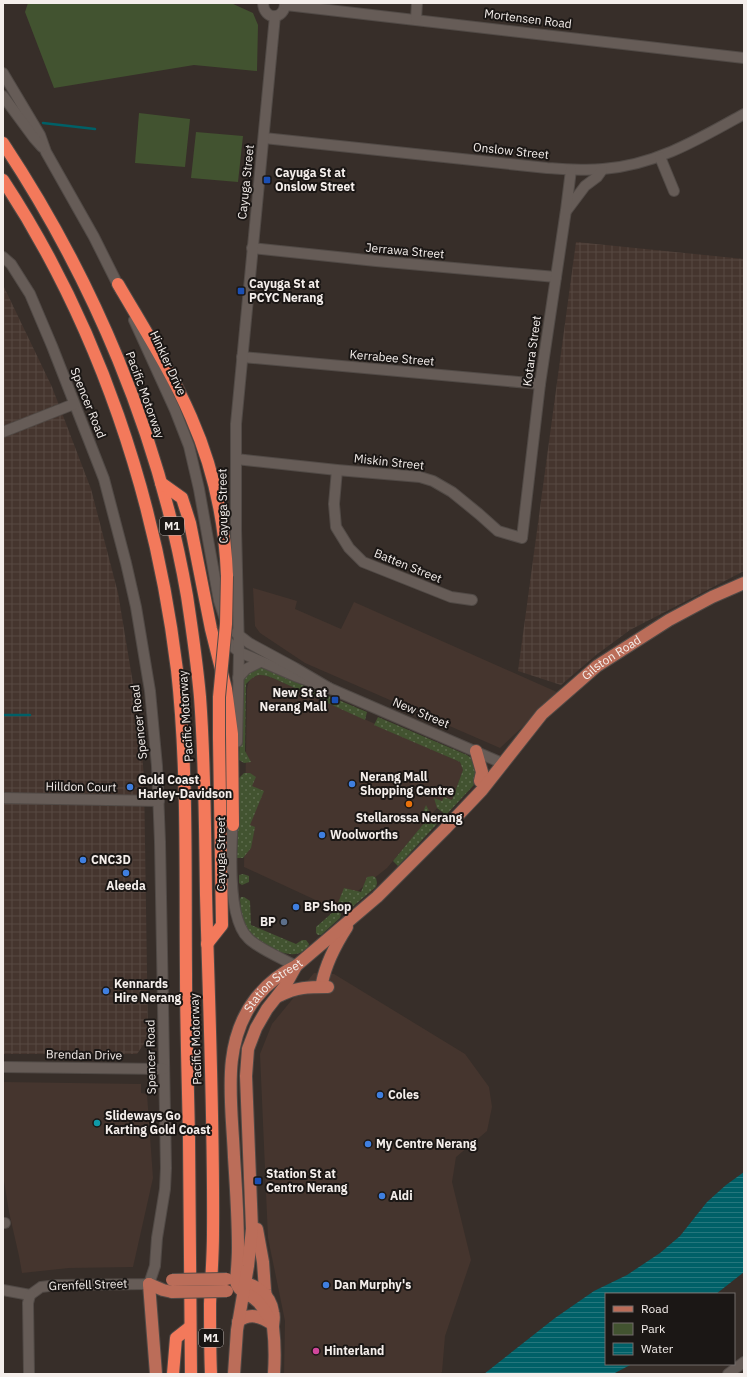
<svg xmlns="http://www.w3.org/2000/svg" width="747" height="1377" viewBox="0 0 747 1377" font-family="'IBM Plex Sans',sans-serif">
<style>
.built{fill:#45352e}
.industrial{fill:url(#industrial-grid)}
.grass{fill:url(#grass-dots)}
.green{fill:#425330}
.water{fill:url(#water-rules)}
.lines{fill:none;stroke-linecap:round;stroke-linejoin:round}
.stream{stroke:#006067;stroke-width:2.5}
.minor-casing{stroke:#514a46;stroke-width:12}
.major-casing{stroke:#514a46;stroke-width:14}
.highway-casing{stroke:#514a46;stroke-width:14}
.minor{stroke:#665c57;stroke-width:10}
.major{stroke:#bb6d59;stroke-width:12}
.highway{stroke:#f3795b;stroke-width:12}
.major-bridge-casing{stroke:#514a46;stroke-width:14;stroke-linecap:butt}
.highway-bridge-casing{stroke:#514a46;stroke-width:14;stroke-linecap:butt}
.major-bridge{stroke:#bb6d59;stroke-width:12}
.highway-bridge{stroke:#f3795b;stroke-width:12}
.transit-dot{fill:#1a4fb4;stroke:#1b1715;stroke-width:1.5}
.shop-dot{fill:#3f7fe0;stroke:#1b1715;stroke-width:1.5}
.food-dot{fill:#e8710a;stroke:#1b1715;stroke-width:1.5}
.service-dot{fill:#5c6f8a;stroke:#1b1715;stroke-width:1.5}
.culture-dot{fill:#0f9aa8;stroke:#1b1715;stroke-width:1.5}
.hotel-dot{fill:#d1479c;stroke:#1b1715;stroke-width:1.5}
.labels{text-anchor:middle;stroke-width:4;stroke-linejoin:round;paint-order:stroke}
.shield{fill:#1b1715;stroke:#b3aeab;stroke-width:1}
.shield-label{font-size:11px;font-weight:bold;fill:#f4eeeb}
.street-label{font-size:12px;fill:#f4eeeb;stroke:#1b1715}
.poi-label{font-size:12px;font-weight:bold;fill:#f4eeeb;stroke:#1b1715;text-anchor:start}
</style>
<defs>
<pattern id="industrial-grid" width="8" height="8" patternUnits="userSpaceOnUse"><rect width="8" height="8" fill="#45352e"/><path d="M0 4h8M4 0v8" fill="none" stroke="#574942"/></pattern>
<pattern id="grass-dots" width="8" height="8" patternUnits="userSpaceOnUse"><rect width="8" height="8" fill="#425330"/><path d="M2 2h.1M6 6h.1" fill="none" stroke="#5e6c4e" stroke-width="1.8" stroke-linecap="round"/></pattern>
<pattern id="water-rules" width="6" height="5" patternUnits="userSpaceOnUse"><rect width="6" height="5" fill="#006067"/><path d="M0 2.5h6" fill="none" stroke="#26777d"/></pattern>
</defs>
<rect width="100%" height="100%" fill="#372e29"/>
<!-- built -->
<g class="built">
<path d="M253,588L297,601L295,609L341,629L354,602L559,693L500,748L305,663L260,633L255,626Z"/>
<path d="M261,674L275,679L460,762L463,770L452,800L444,798L443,801L387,868L335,909L244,867L247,689L248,684L251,678Z"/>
<path d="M314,973L334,974L465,1054L489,1087L492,1107L487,1131L456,1157L452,1182L471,1260L445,1336L442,1372L440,1374H284L285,1321L268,1238L260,1054L272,1024Z"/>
<path d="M3,1082L141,1084V1093L147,1094L153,1178L133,1267L69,1268L22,1273L19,1256L9,1212L3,1175Z"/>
</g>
<!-- industrial -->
<g class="industrial">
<path d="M576,242L744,259V571L630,630L596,655L561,685L518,671Z"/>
<path d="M3,285L52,387L91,489L118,593L139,720L144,777L148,1038L137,1054H3Z"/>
</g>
<!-- grass -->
<g class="grass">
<path d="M258,668H262L367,712L365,720L275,679C261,674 257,672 246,684L245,751L251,762L244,763L239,760L241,683L244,676Z"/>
<path d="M378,717L467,755L473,759L478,776L473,786L446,815L437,808L434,798L442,801L444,797L452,800L463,770L460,762L374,725Z"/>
<path d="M244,773H250L256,777L252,786L264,791L250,825L255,827L251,848L243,858H237L239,778Z"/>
<path d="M426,805L430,813L438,821L436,825L398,866L393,861L425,822L423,812Z"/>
<path d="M243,874L249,876V882L242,885L239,883V875Z"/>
<path d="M373,876L376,878L377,883L376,887L351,908L338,903L344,888L361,892L367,877Z"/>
<path d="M241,897H244L250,901L251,925L296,944L302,940H306L309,944C308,948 307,948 303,951C289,962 256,942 247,929C241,918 241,911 240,899Z"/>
<path d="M337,911L341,914L340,918L321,935H318L316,933V927L332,913Z"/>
</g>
<!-- green -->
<g class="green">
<path d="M28,3H231L253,13L258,25L257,71L194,65L54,88L25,12Z"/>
<path d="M139,113L190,119L185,167L135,163Z"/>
<path d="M196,132L243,136L238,182L191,178Z"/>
</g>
<!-- water -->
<path class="water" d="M744,1172V1272L716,1294H606V1364H632L613,1374H484L555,1318L594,1291L627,1275L660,1253L680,1236L707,1202L726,1185Z"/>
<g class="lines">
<!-- stream -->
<g class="stream">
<path d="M43,123L95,129"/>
<path d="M3,715H30"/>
</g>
<!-- minor casing -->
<g class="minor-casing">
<g id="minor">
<path d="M263,3C264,21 285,20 285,3"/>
<path d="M286,5L744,58"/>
<path d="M416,19L417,3"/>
<path d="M3,73L40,135L46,152L94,237L121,291"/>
<path d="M3,96L34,138L42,147"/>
<path d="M264,138L547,168C566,169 584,171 603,169C656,165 699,139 744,114"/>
<path d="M660,157L674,191"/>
<path d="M567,210L585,186L597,177L602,170"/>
<path d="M252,248L376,261L556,277"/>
<path d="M3,257L11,264L30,294L52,346L104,479L126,563L136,607L150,691L157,766L160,842L166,1168L165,1189L157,1238L155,1266L149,1284L57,1285L41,1287L30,1295"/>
<path d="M134,320L175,410L189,446L199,489L219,601L225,619"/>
<path d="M242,357L540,384"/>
<path d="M3,432L74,404"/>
<path d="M236,459L337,470L420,477L433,481L452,492L479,514L498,531L522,538L540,384L566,210L571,170"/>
<path d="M337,470L334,504L336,527L349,548L363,562L451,597L472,600"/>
<path d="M223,633L228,642L239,652L295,676L329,688L502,763"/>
<path d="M236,633L249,643L295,668L329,688"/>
<path d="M238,678L246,669L260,662"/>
<path d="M237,742L239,652L236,529V424L275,16"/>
<path d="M3,798L159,801"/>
<path d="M233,818C231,846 227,918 248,938C257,948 283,959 296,966"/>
<path d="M3,1067L164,1069"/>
<path d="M3,1223H5"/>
<path d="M3,1290L30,1295"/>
<path d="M29,1374L28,1303L30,1295"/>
<path d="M728,1374L744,1362"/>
</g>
</g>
<!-- major casing -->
<g class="major-casing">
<g id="major">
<path d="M476,751L482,772L480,781"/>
<path d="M322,983C326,963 336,944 347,927"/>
<path d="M279,996C297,987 308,987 328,987"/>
<path d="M257,1229L263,1262L265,1290L266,1297"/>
<path d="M238,1281C255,1284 270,1293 273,1312C275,1317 273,1322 273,1327C275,1343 275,1358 274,1374"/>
<path d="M149,1284L156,1374"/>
<path d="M149,1284L163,1290L172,1292"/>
<path d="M238,1322C249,1312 261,1316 272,1324"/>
<path id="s1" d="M273,1325C268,1317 264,1307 257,1301C249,1293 239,1293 236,1282C237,1270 238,1259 238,1248C238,1218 236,1187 234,1157C232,1103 220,1044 256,998C267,984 279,974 296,966L377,897L445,829L482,790L542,714L597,666L669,620L712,597L744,583"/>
<path d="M234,1374L237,1330L248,1266L252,1229L246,1076L248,1049L256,1028L267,1009L285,986L296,966"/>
</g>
</g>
<!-- highway casing -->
<g class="highway-casing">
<g id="highway">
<path d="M3,143C93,279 159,434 187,596C192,629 197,663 200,697C205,763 205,829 206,895C209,1008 214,1121 213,1234C213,1257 211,1280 210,1304C210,1327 210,1351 211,1374"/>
<path d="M3,180C99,326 156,498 177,670C188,769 185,873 186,973C186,1028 188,1084 189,1139C190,1218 190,1296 191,1374"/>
<path d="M118,284C143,327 171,371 191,417C213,467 225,522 227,576"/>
<path d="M161,483L182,498L190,523L211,629L226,689L232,734L233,825"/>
<path d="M207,944L222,925L219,738"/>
<path d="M173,1374L176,1338L190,1327"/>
</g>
</g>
<!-- minor -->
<use href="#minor" class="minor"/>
<!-- major -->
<use href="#major" class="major"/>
<!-- highway -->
<use href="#highway" class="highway"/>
<!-- major-bridge casing -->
<g class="major-bridge-casing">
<g id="major-bridge">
<path d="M172,1280L227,1279"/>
<path d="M172,1292L227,1291"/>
</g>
</g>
<!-- highway-bridge casing -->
<g class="highway-bridge-casing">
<path id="highway-bridge" d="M219,738V697L226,624L227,576"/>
</g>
<!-- major-bridge -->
<use href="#major-bridge" class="major-bridge"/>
<!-- highway-bridge -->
<use href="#highway-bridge" class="highway-bridge"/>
</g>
<!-- markers -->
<g class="transit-dot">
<rect x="263" y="176" width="8" height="8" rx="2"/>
<rect x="237" y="287" width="8" height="8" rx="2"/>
<rect x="331" y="696" width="8" height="8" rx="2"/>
<rect x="254" y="1177" width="8" height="8" rx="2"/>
</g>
<g class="shop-dot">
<circle cx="352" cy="784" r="4"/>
<circle cx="130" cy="787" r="4"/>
<circle cx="322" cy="835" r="4"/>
<circle cx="83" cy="860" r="4"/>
<circle cx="126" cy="873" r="4"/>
<circle cx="296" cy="907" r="4"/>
<circle cx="106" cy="991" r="4"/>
<circle cx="380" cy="1095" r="4"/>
<circle cx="368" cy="1144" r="4"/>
<circle cx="382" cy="1196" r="4"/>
<circle cx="326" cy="1285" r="4"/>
</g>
<circle class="food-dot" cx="409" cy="804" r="4"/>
<circle class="service-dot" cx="284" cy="922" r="4"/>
<circle class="culture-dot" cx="97" cy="1123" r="4"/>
<circle class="hotel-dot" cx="316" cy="1351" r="4"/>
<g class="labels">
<!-- shield labels -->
<g class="shield">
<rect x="160" y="517" width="24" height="18" rx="3"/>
<rect x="199" y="1329" width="24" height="18" rx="3"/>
</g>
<g class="shield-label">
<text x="172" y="530">M1</text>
<text x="211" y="1342">M1</text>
</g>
<!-- street labels -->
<g class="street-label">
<text transform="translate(528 19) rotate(7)" y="4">Mortensen Road</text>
<text transform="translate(511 151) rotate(6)" y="4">Onslow Street</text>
<text transform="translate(246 182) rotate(-84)" y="4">Cayuga Street</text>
<text transform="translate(405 251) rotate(5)" y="4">Jerrawa Street</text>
<text transform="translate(532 351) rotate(-82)" y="4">Kotara Street</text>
<text transform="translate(392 358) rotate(5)" y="4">Kerrabee Street</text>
<text transform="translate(168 363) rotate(65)" y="4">Hinkler Drive</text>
<text transform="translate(145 395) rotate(70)" y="4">Pacific Motorway</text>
<text transform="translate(88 403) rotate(68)" y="4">Spencer Road</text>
<text transform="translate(389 462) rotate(6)" y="4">Miskin Street</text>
<text transform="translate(223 506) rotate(-91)" y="4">Cayuga Street</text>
<text transform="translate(408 566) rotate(22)" y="4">Batten Street</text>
<text dy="4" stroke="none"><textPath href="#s1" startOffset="842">Gilston Road</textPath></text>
<text transform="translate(421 713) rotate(23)" y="4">New Street</text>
<text transform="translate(186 716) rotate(-94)" y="4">Pacific Motorway</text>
<text transform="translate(139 722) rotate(-96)" y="4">Spencer Road</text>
<text transform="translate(81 787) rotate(1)" y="4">Hilldon Court</text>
<text transform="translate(221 854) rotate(-90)" y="4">Cayuga Street</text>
<text dy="4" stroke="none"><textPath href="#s1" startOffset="369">Station Street</textPath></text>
<text transform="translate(196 1039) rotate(-92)" y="4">Pacific Motorway</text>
<text transform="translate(84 1055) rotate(1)" y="4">Brendan Drive</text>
<text transform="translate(151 1057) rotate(-91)" y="4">Spencer Road</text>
<text transform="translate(88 1285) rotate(-2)" y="4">Grenfell Street</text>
</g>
<!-- poi labels -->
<g class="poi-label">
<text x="275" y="177">Cayuga St at<tspan x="275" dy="14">Onslow Street</tspan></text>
<text x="249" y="288">Cayuga St at<tspan x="249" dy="14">PCYC Nerang</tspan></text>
<text x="327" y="697" text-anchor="end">New St at<tspan x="327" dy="14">Nerang Mall</tspan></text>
<text x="360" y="781">Nerang Mall<tspan x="360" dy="14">Shopping Centre</tspan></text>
<text x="138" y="784">Gold Coast<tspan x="138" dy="14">Harley-Davidson</tspan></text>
<text x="409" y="822" text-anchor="middle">Stellarossa Nerang</text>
<text x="330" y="839">Woolworths</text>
<text x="91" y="864">CNC3D</text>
<text x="126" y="890" text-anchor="middle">Aleeda</text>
<text x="304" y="911">BP Shop</text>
<text x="276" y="926" text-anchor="end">BP</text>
<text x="114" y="988">Kennards<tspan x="114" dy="14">Hire Nerang</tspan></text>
<text x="388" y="1099">Coles</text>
<text x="105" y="1120">Slideways Go<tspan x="105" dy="14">Karting Gold Coast</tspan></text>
<text x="376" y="1148">My Centre Nerang</text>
<text x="266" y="1178">Station St at<tspan x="266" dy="14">Centro Nerang</tspan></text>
<text x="390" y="1200">Aldi</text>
<text x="334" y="1289">Dan Murphy's</text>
<text x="324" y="1355">Hinterland</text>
</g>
</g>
<!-- border -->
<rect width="747" height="1377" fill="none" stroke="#f4eeeb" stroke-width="8"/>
<!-- legend -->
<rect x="605" y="1293" width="130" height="72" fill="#1b1715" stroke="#726d6b"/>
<rect x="613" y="1306" width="20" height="6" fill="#bb6d59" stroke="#726d6b"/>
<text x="641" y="1313" font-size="12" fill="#f4eeeb">Road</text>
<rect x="613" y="1323" width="20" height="12" fill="#425330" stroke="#726d6b"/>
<text x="641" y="1333" font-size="12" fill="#f4eeeb">Park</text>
<rect x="613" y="1343" width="20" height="12" fill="url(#water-rules)" stroke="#726d6b"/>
<text x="641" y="1353" font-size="12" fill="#f4eeeb">Water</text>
</svg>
